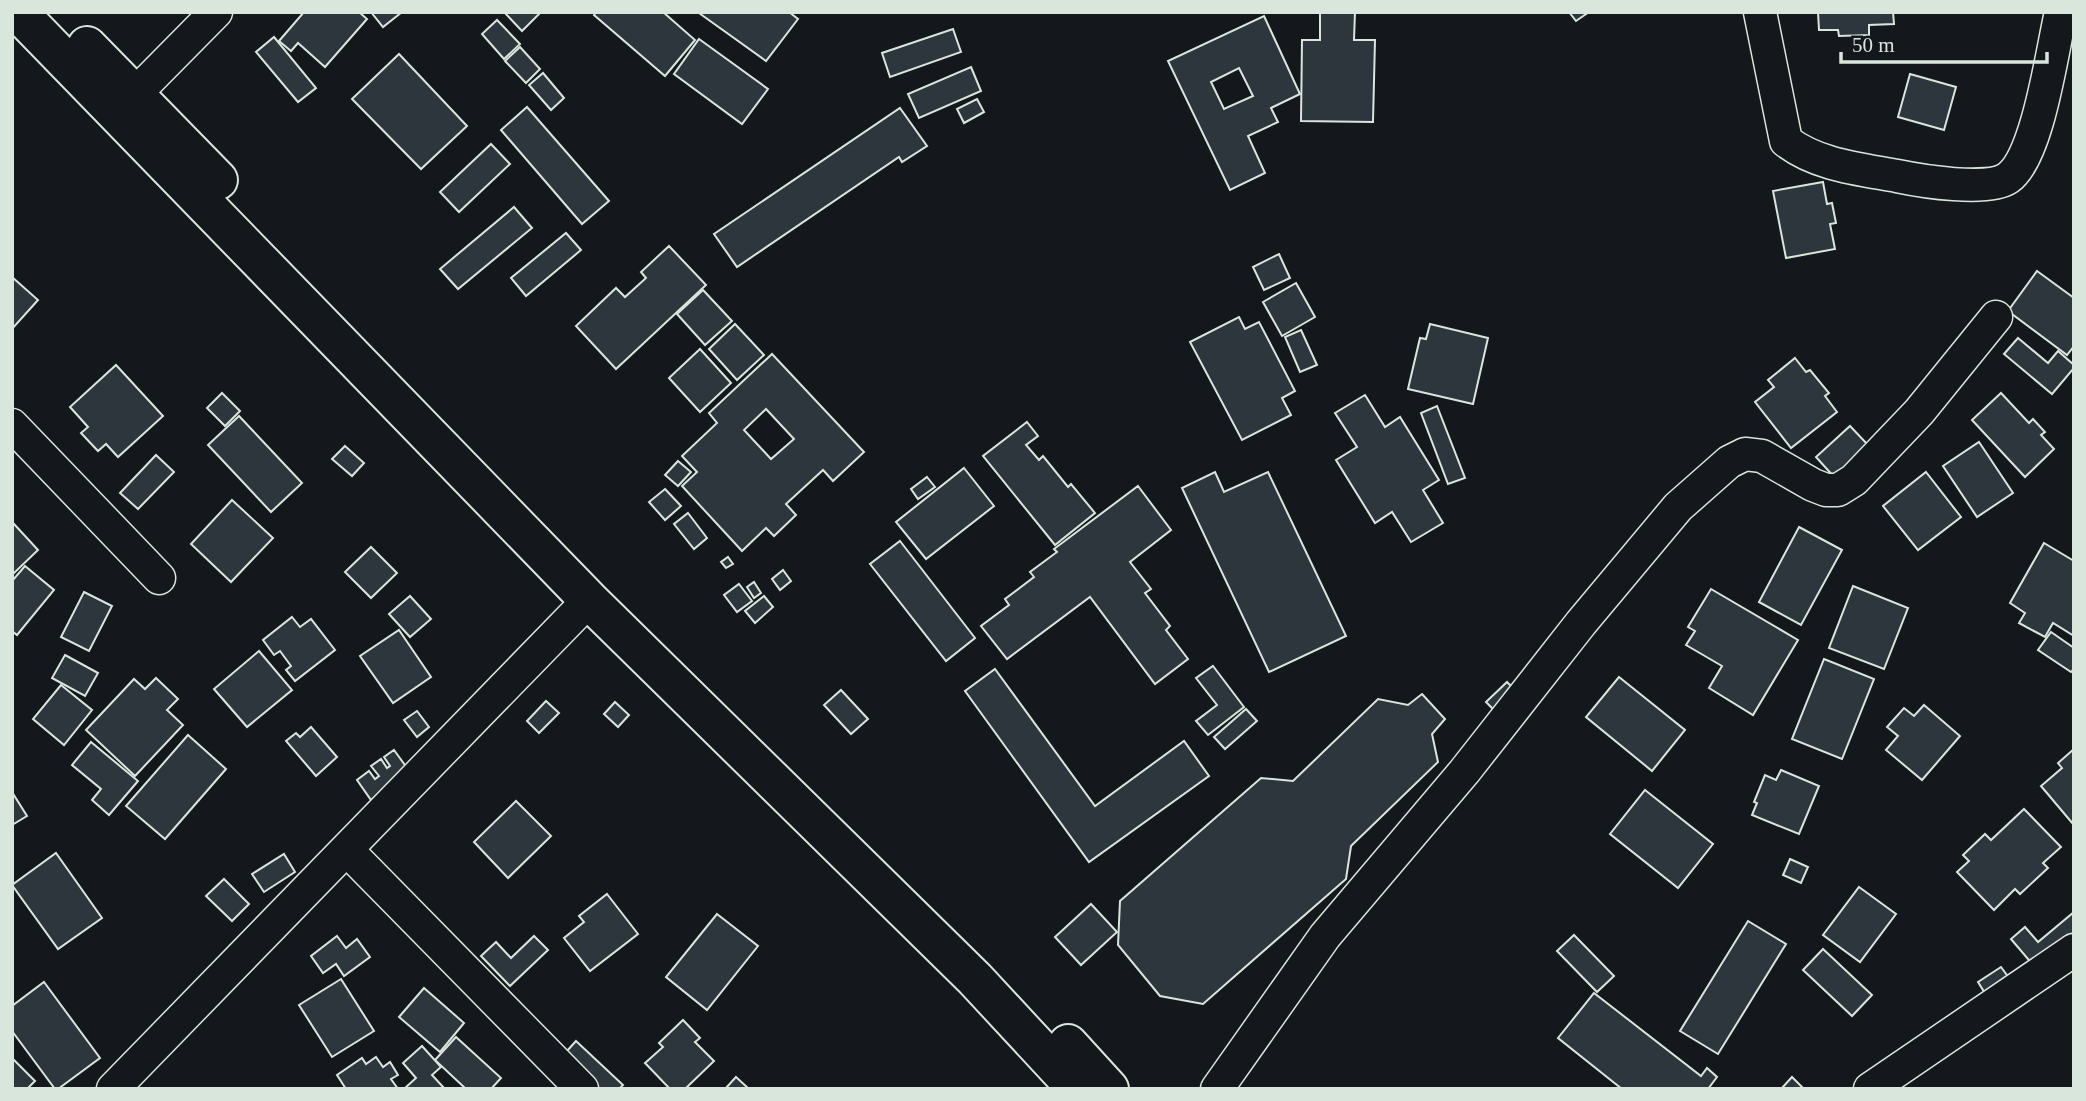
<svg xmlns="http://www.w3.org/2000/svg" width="2086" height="1101" viewBox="0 0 2086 1101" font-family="Georgia,serif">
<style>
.building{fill:#2c363c;stroke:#d8e6dc;stroke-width:2;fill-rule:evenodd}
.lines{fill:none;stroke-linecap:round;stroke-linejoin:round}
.minor-casing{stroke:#d8e6dc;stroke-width:35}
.major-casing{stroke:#d8e6dc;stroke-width:42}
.minor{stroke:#14181c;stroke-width:32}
.major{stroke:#14181c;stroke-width:38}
</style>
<rect width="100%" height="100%" fill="#14181c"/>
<!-- building -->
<g class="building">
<path d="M304,12H359L367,19L325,67L298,43L291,51L279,41Z"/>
<path d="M371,12H402L383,27Z"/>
<path d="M504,12H541L522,31Z"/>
<path d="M596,12H663L695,40L665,76L594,15Z"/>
<path d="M789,12L798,19L766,61L699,13Z"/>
<path d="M1320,12H1355L1354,40H1375L1373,122L1301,121L1302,40H1320Z"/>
<path d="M1569,12H1589L1576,21Z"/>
<path d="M1818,12H1893L1894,24L1869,25V35L1839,36L1838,30H1819Z"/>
<path d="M1264,16L1300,94L1271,108L1278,122L1248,136L1265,173L1230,190L1168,61ZM1239,68L1253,96L1224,109L1211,82Z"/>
<path d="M497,20L520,44L504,59L482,34Z"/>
<path d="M953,29L961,52L890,77L882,53Z"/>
<path d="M274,37L316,88L298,102L256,52Z"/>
<path d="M699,39L768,89L742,124L674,74Z"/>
<path d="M520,47L540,69L526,83L505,61Z"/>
<path d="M399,54L467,126L421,169L352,99Z"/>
<path d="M971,67L981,91L919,118L908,94Z"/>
<path d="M543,73L564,98L551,110L529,85Z"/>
<path d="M1910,74L1956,87L1944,130L1898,117Z"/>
<path d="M977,99L984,112L964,123L957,109Z"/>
<path d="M527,107L609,201L582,224L501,130Z"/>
<path d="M900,108L927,146L902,162L899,157L737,267L714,234Z"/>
<path d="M491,144L510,164L459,212L440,192Z"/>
<path d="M1823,182L1827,204L1832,203L1836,223L1830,224L1835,249L1786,258L1773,191Z"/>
<path d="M514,207L532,228L458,289L440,269Z"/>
<path d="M566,233L581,250L526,296L511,278Z"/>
<path d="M669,246L706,285L616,369L576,326L616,288L625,297L646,278L641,272Z"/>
<path d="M1279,254L1290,278L1264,290L1253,267Z"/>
<path d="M2037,271L2074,298V346L2067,355L2008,311Z"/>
<path d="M12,277L38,300L12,329Z"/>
<path d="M1296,283L1315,317L1282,336L1263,302Z"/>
<path d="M703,290L732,321L705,345L677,314Z"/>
<path d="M1239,317L1245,329L1259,322L1295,391L1282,398L1291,415L1242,440L1190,342Z"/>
<path d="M735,324L764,355L737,380L709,349Z"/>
<path d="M1430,324L1488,338L1473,404L1408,389L1420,338L1426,339Z"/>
<path d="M1301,330L1317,365L1300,372L1285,337Z"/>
<path d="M2018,338L2048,363L2058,351L2074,365V368L2052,394L2004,354Z"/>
<path d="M700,349L731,383L700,412L669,378Z"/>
<path d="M772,354L864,452L833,481L823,470L786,504L796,515L774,536L766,528L742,551L682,486L697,472L682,456L717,423L709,413ZM766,409L794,439L771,459L744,430Z"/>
<path d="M1795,358L1806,372L1810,370L1829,393L1825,396L1837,412L1791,448L1755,402L1774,387L1768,380Z"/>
<path d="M116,365L163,416L118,457L106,444L98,451L81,433L88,427L70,407Z"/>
<path d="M222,393L240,411L225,426L207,408Z"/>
<path d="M2001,393L2029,423L2033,419L2045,432L2041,435L2054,449L2025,477L1972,420Z"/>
<path d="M1365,395L1385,427L1400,417L1439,480L1423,490L1443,523L1411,542L1392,512L1375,523L1336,460L1357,447L1335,413Z"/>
<path d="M1437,406L1465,478L1448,484L1421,413Z"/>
<path d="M239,416L302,483L271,512L208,445Z"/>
<path d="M1027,422L1038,436L1026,445L1039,460L1043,456L1068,487L1071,484L1095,513L1055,545L983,456Z"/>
<path d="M1850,426L1869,446L1835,478L1816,457Z"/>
<path d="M1979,442L2013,493L1977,517L1943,466Z"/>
<path d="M345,446L364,463L352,476L332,459Z"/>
<path d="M156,455L174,472L138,509L120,493Z"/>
<path d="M678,461L691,472L678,486L665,475Z"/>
<path d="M964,468L994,506L926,559L896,522Z"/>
<path d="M1215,472L1224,492L1268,472L1346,636L1269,672L1182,488Z"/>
<path d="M1926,472L1961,517L1918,550L1883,506Z"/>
<path d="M927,477L935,487L918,499L911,489Z"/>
<path d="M1138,486L1171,530L1130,562L1151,589L1145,593L1170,626L1166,630L1188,659L1155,684L1090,597L1007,659L981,626L1009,605L1005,599L1034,577L1030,572L1057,552L1054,549Z"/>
<path d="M665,489L681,506L665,520L649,502Z"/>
<path d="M232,500L273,538L231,582L191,544Z"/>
<path d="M688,513L707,538L694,549L674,524Z"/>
<path d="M14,524L38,550L12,575V526Z"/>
<path d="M1799,527L1842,550L1801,625L1759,602Z"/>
<path d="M900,541L975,638L946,661L870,564Z"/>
<path d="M2044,543L2074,561V636L2053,623L2045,637L2019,623L2025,613L2010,603Z"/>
<path d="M371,547L397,573L371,598L345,572Z"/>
<path d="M728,557L733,564L726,568L721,562Z"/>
<path d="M25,566L54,590L17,635L12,631V581Z"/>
<path d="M783,570L791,581L780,590L772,579Z"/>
<path d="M754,582L761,593L754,598L747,587Z"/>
<path d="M739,584L752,601L737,612L724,595Z"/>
<path d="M1853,586L1908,608L1884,669L1829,648Z"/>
<path d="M1711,589L1798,640L1753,715L1709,688L1722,666L1686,645L1695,631L1688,627Z"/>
<path d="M84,592L112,606L89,651L61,637Z"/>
<path d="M410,596L431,619L410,637L389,614Z"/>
<path d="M764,596L773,607L755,623L745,611Z"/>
<path d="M292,617L300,627L311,619L335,650L295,681L286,670L291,666L280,651L274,655L263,640Z"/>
<path d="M399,630L431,677L393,703L360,656Z"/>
<path d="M2051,632L2074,648V669L2071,672L2038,650Z"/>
<path d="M259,651L292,690L247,727L214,689Z"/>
<path d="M65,655L98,673L85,696L52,678Z"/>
<path d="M1824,659L1874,679L1842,759L1792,739Z"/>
<path d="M1213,666L1244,707L1208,735L1196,721L1217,705L1196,678Z"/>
<path d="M995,669L1095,806L1184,741L1209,776L1089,862L965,691Z"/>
<path d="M1619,677L1685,730L1652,771L1586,717Z"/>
<path d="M156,678L178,699L167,710L183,725L135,776L86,730L134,679L145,689Z"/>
<path d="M1507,682L1519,694L1498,714L1486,702Z"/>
<path d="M61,685L92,710L64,745L33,719Z"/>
<path d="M841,690L868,719L851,734L824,705Z"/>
<path d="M1422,694L1445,719L1432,734L1438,762L1351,846L1346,879L1203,1004L1160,996L1118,945L1120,901L1261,778L1293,781L1378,699L1408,705Z"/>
<path d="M546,701L559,713L539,733L527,721Z"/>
<path d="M615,702L629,715L618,727L604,714Z"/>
<path d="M1924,705L1960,736L1922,780L1886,750L1898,736L1887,727L1904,708L1914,716Z"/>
<path d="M1246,709L1257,721L1225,749L1214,737Z"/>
<path d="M417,711L429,727L417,737L404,720Z"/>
<path d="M311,727L337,757L316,776L286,741L296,733L300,737Z"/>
<path d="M188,735L226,769L165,839L126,806Z"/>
<path d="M91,742L138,781L109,815L92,800L101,789L72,765Z"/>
<path d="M2074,749V823L2073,824L2041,786L2062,768L2058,763Z"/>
<path d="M394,750L410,772L371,800L357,780L369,771L375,779L379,776L371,766L381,759L387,768L390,766L384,757Z"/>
<path d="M1781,770L1819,786L1799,834L1752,815L1757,803L1754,802L1765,775L1776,780Z"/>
<path d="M1645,790L1713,844L1678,888L1610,834Z"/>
<path d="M12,792L27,816L12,825Z"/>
<path d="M516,801L551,836L508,878L474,842Z"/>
<path d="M2024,809L2061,847L2043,863L2048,868L2020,894L2015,889L1994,910L1957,872L1969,861L1963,855L1985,834L1991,840Z"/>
<path d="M56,853L102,918L58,949L12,885Z"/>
<path d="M284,854L295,872L264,892L252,874Z"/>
<path d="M1790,859L1808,867L1801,883L1783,875Z"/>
<path d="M224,879L249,904L232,921L206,896Z"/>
<path d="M1859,887L1896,914L1860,962L1823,935Z"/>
<path d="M607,894L638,934L590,971L564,938L584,922L579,916Z"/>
<path d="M1091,904L1117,932L1081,965L1055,937Z"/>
<path d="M2074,912V933L2034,966L2011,939L2025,927L2038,942Z"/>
<path d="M717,914L758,946L707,1010L666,977Z"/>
<path d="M1748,921L1786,944L1718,1054L1680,1031Z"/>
<path d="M1574,935L1614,976L1597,992L1557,951Z"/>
<path d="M337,936L346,948L357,939L370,957L344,976L336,964L323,973L311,956Z"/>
<path d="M534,936L548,950L510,986L481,956L496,942L511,958Z"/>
<path d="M1823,949L1872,995L1852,1016L1803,970Z"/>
<path d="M2001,967L2012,982L1988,998L1978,982Z"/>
<path d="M341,979L374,1031L332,1057L299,1005Z"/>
<path d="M44,982L100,1058L58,1089H55L12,1031V1006Z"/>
<path d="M424,988L464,1023L440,1052L399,1017Z"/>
<path d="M1594,993L1701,1076L1707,1068L1717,1077L1708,1089H1622L1558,1038Z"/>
<path d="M683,1020L700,1038L695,1042L714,1061L685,1089H670L645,1063L663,1047L659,1043Z"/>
<path d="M456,1037L501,1078L491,1089H466L435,1060Z"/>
<path d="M576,1041L623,1085L619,1089H585L557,1062Z"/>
<path d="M422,1046L441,1067L432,1075L445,1089H404L416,1078L403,1063Z"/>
<path d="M376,1057L383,1067L390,1062L398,1075L391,1079L398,1089H346L337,1075L362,1058L366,1064Z"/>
<path d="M12,1058L35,1081L27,1089H12Z"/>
<path d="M736,1077L749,1089H725Z"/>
<path d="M1792,1077L1804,1089H1781Z"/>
</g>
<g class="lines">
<!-- minor casing -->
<g class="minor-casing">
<g id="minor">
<path d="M1760,12L1786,141C1817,165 1859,169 1897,176C1921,181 1988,192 2008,178C2038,157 2052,51 2061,12"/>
<path d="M135,94L216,12"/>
<path d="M12,425L159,578"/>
<path d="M347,850L582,1089"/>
<path d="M113,1089L589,600"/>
<path d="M1217,1089L1325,936L1464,772L1581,623L1678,507L1729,462L1745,454L1762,456L1813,485L1826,490H1838L1854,480L1919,412L1996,317"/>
<path d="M1870,1089L2074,950"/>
</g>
</g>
<!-- major casing -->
<g class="major-casing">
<g id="major">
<path d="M18,12L589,600L975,979L1077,1089"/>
<path d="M87,46L218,180"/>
<path d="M1068,1044L1109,1089"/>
</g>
</g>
<!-- minor -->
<use href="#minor" class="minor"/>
<!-- major -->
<use href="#major" class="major"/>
</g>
<!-- border -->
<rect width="2086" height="1101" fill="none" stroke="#d8e6dc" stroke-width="28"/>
<!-- scale -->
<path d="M1841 52v10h206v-10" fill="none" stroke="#d8e6dc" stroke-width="3.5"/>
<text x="1852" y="52" font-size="21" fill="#d8e6dc" stroke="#14181c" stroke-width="5" paint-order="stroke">50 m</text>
</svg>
